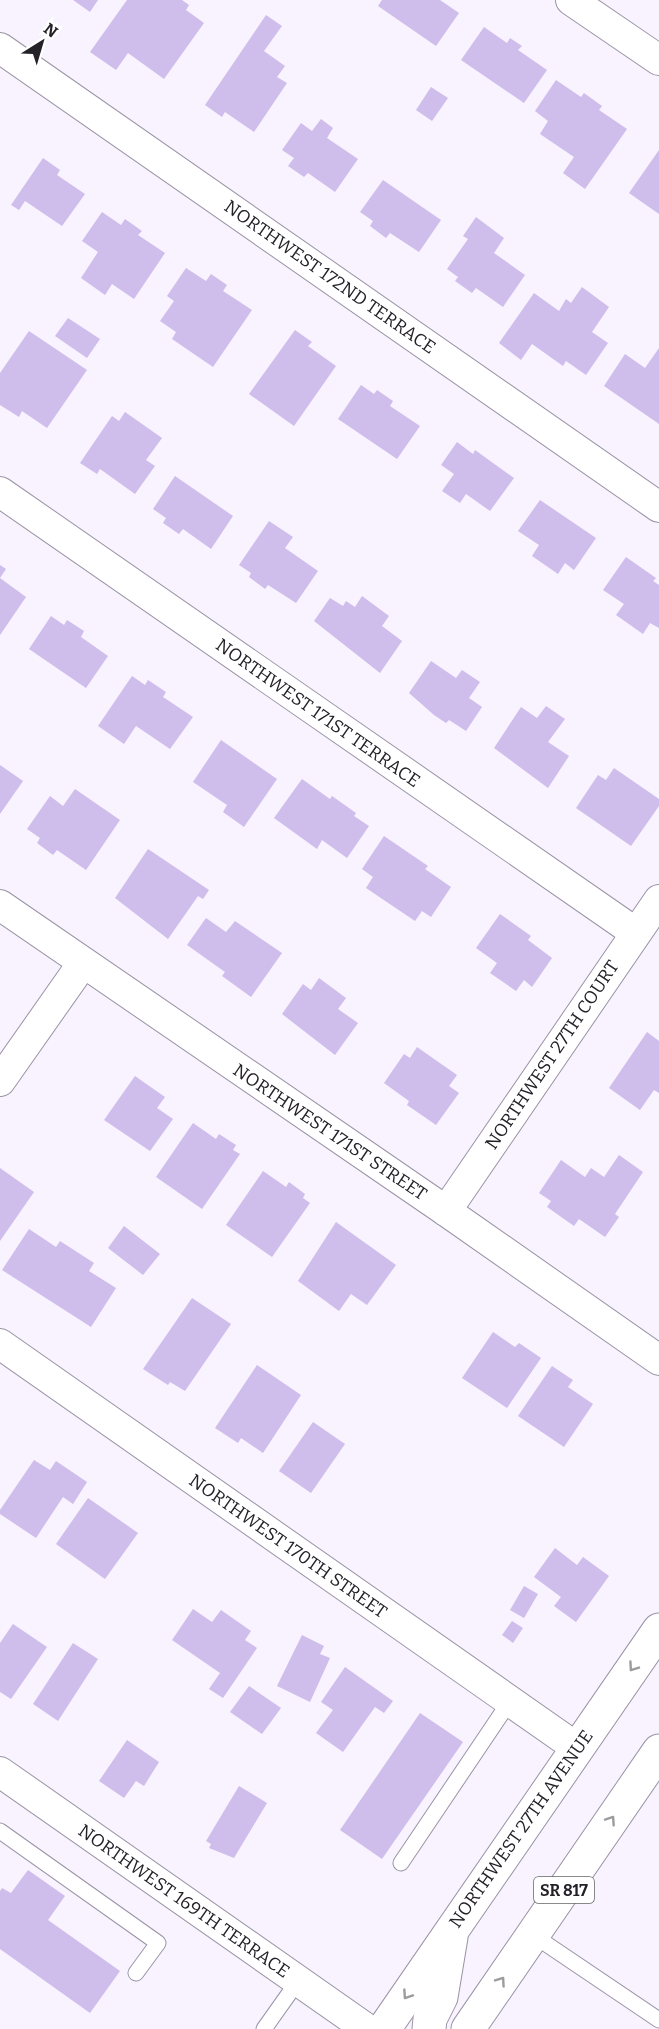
<svg xmlns="http://www.w3.org/2000/svg" width="659" height="2029" viewBox="0 0 659 2029" font-family="Bitter,serif">
<style>
.building{fill:#cfbdec}
.lines{fill:none;stroke-linecap:round;stroke-linejoin:round}
.service-casing{stroke:#9a93a5;stroke-width:17}
.minor-casing{stroke:#9a93a5;stroke-width:32}
.primary-casing{stroke:#9a93a5;stroke-width:35}
.service{stroke:#fff;stroke-width:15}
.minor{stroke:#fff;stroke-width:30}
.primary{stroke:#fff;stroke-width:33}
.oneway{stroke:#9c9b9e}
.labels{text-anchor:middle;stroke-width:4.5;stroke-linejoin:round;paint-order:stroke}
.shield{fill:#fff;stroke:#666468;stroke-width:1.5}
.shield-label{font-size:16px;font-weight:bold;fill:#242128}
.street-label{font-size:18px;fill:#242128;stroke:#fff}
</style>
<rect width="100%" height="100%" fill="#f8f3ff"/>
<!-- building -->
<g class="building">
<path d="M73,0H98L90,12Z"/>
<path d="M127,0H182L189,5L186,10L204,23L164,79L128,53L116,70L90,52Z"/>
<path d="M382,0H440L459,13L436,46L378,6Z"/>
<path d="M266,15L282,26L264,51L285,66L277,77L287,83L254,132L225,112L222,117L205,105Z"/>
<path d="M484,27L507,43L510,38L522,46L518,50L547,70L524,103L461,60Z"/>
<path d="M556,80L581,97L584,93L602,106L599,110L627,129L585,189L563,173L574,157L540,134L548,121L535,111Z"/>
<path d="M431,87L448,98L432,121L416,110Z"/>
<path d="M321,119L333,128L327,138L358,159L335,192L308,173L304,177L288,166L294,158L282,150L301,123L312,131Z"/>
<path d="M659,150V214L629,193Z"/>
<path d="M43,158L60,170L57,175L85,194L62,226L25,201L19,210L11,205Z"/>
<path d="M383,180L441,220L419,252L390,233L386,238L370,226L373,221L360,212Z"/>
<path d="M102,212L121,225L125,219L142,231L138,235L165,253L134,299L112,284L105,295L81,278L98,252L82,241Z"/>
<path d="M476,217L504,238L494,253L525,275L503,307L476,288L472,293L455,281L458,277L447,269L468,239L463,236Z"/>
<path d="M186,268L206,281L211,274L227,285L223,291L252,310L213,367L172,339L176,332L160,321L174,301L167,296Z"/>
<path d="M582,287L609,307L592,332L608,343L586,375L566,361L563,366L532,344L521,360L499,343L534,293L559,311L566,299L571,303Z"/>
<path d="M68,318L100,339L87,358L55,336Z"/>
<path d="M295,330L312,342L308,346L336,366L294,426L249,394Z"/>
<path d="M29,331L87,370L47,428L22,411L19,417L0,405V373Z"/>
<path d="M659,348V424L604,386L625,354L645,368Z"/>
<path d="M361,385L374,394L377,390L393,401L390,406L420,426L397,459L338,419Z"/>
<path d="M125,412L162,438L146,460L155,466L135,494L100,469L97,474L80,463L112,416L119,421Z"/>
<path d="M457,442L473,454L475,450L514,478L490,511L466,494L460,503L442,491L454,474L441,465Z"/>
<path d="M175,476L233,516L211,549L183,529L179,534L163,523L166,518L153,509Z"/>
<path d="M540,500L596,538L574,570L565,563L558,574L532,556L539,545L518,531Z"/>
<path d="M269,521L293,537L285,548L318,571L296,603L268,585L265,589L249,577L251,573L239,565Z"/>
<path d="M626,557L656,578L653,581L659,585V628L650,623L643,634L616,615L624,604L603,590Z"/>
<path d="M0,565L6,569L0,578Z"/>
<path d="M0,578L26,597L0,635Z"/>
<path d="M362,596L389,616L382,626L402,641L380,673L314,621L330,598L343,606L346,601L355,607Z"/>
<path d="M51,616L64,625L67,620L84,631L81,637L108,656L86,688L29,649Z"/>
<path d="M431,661L456,678L462,670L480,682L469,698L482,707L466,731L449,720L446,723L434,715L409,693Z"/>
<path d="M132,676L145,685L148,680L166,692L163,697L193,717L170,749L136,726L124,744L98,726Z"/>
<path d="M546,706L565,719L548,742L569,756L548,788L494,748L521,707L537,718Z"/>
<path d="M221,740L277,779L244,827L223,812L227,805L193,782Z"/>
<path d="M0,765L23,781L0,814Z"/>
<path d="M614,768L659,799V806L631,846L576,808L598,775L606,780Z"/>
<path d="M302,779L330,799L332,796L356,813L354,816L369,826L347,858L322,840L317,849L274,818Z"/>
<path d="M75,789L120,820L86,870L57,850L53,855L37,843L40,838L27,829L50,796L63,806Z"/>
<path d="M384,836L428,866L425,869L451,887L431,917L422,911L415,921L366,888L373,877L362,869Z"/>
<path d="M148,849L209,890L203,899L198,896L168,939L115,898Z"/>
<path d="M500,914L531,936L528,940L552,958L532,987L524,980L516,991L490,973L497,963L476,948Z"/>
<path d="M206,918L226,932L235,921L282,953L251,997L222,976L225,972L187,945Z"/>
<path d="M319,978L346,998L338,1009L358,1023L335,1055L282,1014L303,984L311,990Z"/>
<path d="M647,1032L659,1041V1093L654,1090L640,1110L609,1088Z"/>
<path d="M417,1047L457,1075L449,1086L459,1093L436,1125L407,1105L409,1101L384,1083L404,1054L410,1058Z"/>
<path d="M135,1076L165,1097L157,1108L173,1119L150,1151L104,1120Z"/>
<path d="M193,1123L216,1139L219,1134L236,1145L233,1150L240,1154L202,1209L156,1177Z"/>
<path d="M619,1155L643,1172L615,1214L619,1217L605,1237L579,1219L574,1226L547,1207L551,1201L539,1193L561,1160L585,1177L591,1168L604,1177Z"/>
<path d="M0,1168L34,1192L0,1241Z"/>
<path d="M263,1171L286,1187L289,1182L305,1194L303,1198L310,1203L272,1257L226,1225Z"/>
<path d="M336,1222L396,1265L367,1305L351,1294L339,1311L298,1281Z"/>
<path d="M124,1226L160,1254L143,1275L108,1248Z"/>
<path d="M29,1229L56,1247L60,1241L94,1263L89,1271L116,1288L91,1327L2,1270Z"/>
<path d="M192,1298L231,1324L185,1391L170,1382L168,1385L143,1369Z"/>
<path d="M493,1332L515,1347L519,1343L541,1358L507,1408L462,1378Z"/>
<path d="M257,1365L301,1395L263,1453L241,1438L238,1443L215,1428Z"/>
<path d="M552,1366L573,1380L568,1387L593,1404L564,1447L518,1416Z"/>
<path d="M313,1422L345,1444L311,1493L279,1471Z"/>
<path d="M34,1460L50,1470L56,1461L87,1482L73,1504L63,1497L36,1538L0,1514V1510Z"/>
<path d="M88,1498L138,1533L105,1579L56,1544Z"/>
<path d="M555,1548L577,1565L583,1557L609,1576L576,1622L554,1606L561,1597L534,1577Z"/>
<path d="M524,1586L538,1594L524,1618L510,1610Z"/>
<path d="M193,1609L212,1622L221,1610L251,1631L245,1640L257,1648L223,1698L209,1689L220,1673L172,1640Z"/>
<path d="M512,1621L523,1628L513,1643L502,1635Z"/>
<path d="M13,1624L47,1647L11,1699L0,1692V1643Z"/>
<path d="M302,1635L324,1646L320,1654L330,1658L310,1702L277,1686Z"/>
<path d="M73,1643L98,1659L58,1721L33,1704Z"/>
<path d="M345,1667L393,1701L384,1713L375,1707L343,1752L316,1733L333,1710L321,1702Z"/>
<path d="M249,1686L281,1708L262,1734L230,1712Z"/>
<path d="M420,1713L463,1742L382,1859L340,1830Z"/>
<path d="M127,1740L159,1762L144,1786L136,1781L124,1798L99,1781Z"/>
<path d="M239,1786L267,1803L234,1858L209,1848L211,1844L206,1841Z"/>
<path d="M28,1870L65,1896L48,1920L120,1971L90,2013L0,1949V1891L2,1888L11,1893Z"/>
</g>
<g class="lines">
<!-- service casing -->
<g class="service-casing">
<g id="service">
<path d="M0,1831L158,1943L136,1973"/>
<path d="M401,1863L510,1701"/>
<path d="M533,1935L659,2020"/>
<path d="M264,2029L298,1981"/>
</g>
</g>
<!-- minor casing -->
<g class="minor-casing">
<g id="minor">
<path d="M571,0L659,60"/>
<path d="M0,48L659,507"/>
<path d="M0,492L636,933"/>
<path d="M0,905L446,1211L659,1360"/>
<path d="M0,1081L83,963"/>
<path d="M446,1211L659,900"/>
<path d="M0,1344L577,1748"/>
<path d="M0,1772L367,2029"/>
</g>
</g>
<!-- primary casing -->
<g class="primary-casing">
<g id="primary">
<path d="M384,2029L659,1630"/>
<path d="M429,2029L430,2019L441,1997L451,1937"/>
<path d="M468,2029L659,1751"/>
</g>
</g>
<!-- service -->
<use href="#service" class="service"/>
<!-- minor -->
<use href="#minor" class="minor"/>
<!-- primary -->
<use href="#primary" class="primary"/>
</g>
<!-- one-way arrows -->
<defs><path id="oneway-chevron" d="M-2-3.5L2.5 0L-2 3.5" fill="none" stroke-width="1.6" stroke-linecap="round" stroke-linejoin="round" transform="scale(1.5)"/></defs>
<g class="oneway">
<use href="#oneway-chevron" transform="translate(633 1667) rotate(125)"/>
<use href="#oneway-chevron" transform="translate(611 1820) rotate(-56)"/>
<use href="#oneway-chevron" transform="translate(501 1981) rotate(-55)"/>
<use href="#oneway-chevron" transform="translate(407 1995) rotate(124)"/>
</g>
<g class="labels">
<!-- shield labels -->
<rect class="shield" x="534" y="1877" width="60" height="26" rx="4.5"/>
<g class="shield-label">
<text x="564" y="1896">SR 817</text>
</g>
<!-- street labels -->
<g class="street-label">
<text transform="translate(330 277) rotate(35)" y="6">NORTHWEST 172ND TERRACE</text>
<text transform="translate(318 713) rotate(35)" y="6">NORTHWEST 171ST TERRACE</text>
<text transform="translate(552 1055) rotate(-56)" y="6">NORTHWEST 27TH COURT</text>
<text transform="translate(330 1132) rotate(34)" y="6">NORTHWEST 171ST STREET</text>
<text transform="translate(288 1546) rotate(35)" y="6">NORTHWEST 170TH STREET</text>
<text transform="translate(521 1829) rotate(-55)" y="6">NORTHWEST 27TH AVENUE</text>
<text transform="translate(184 1901) rotate(35)" y="6">NORTHWEST 169TH TERRACE</text>
</g>
</g>
<!-- north arrow -->
<g transform="translate(42 42) rotate(37)" stroke="#ffffff" stroke-width="4.5" paint-order="stroke">
<path d="M0-4.5L10 22L0 15L-10 22Z" fill="#242128"/>
<text y="-9" font-size="16" font-weight="bold" text-anchor="middle" fill="#242128">N</text>
</g>
</svg>
